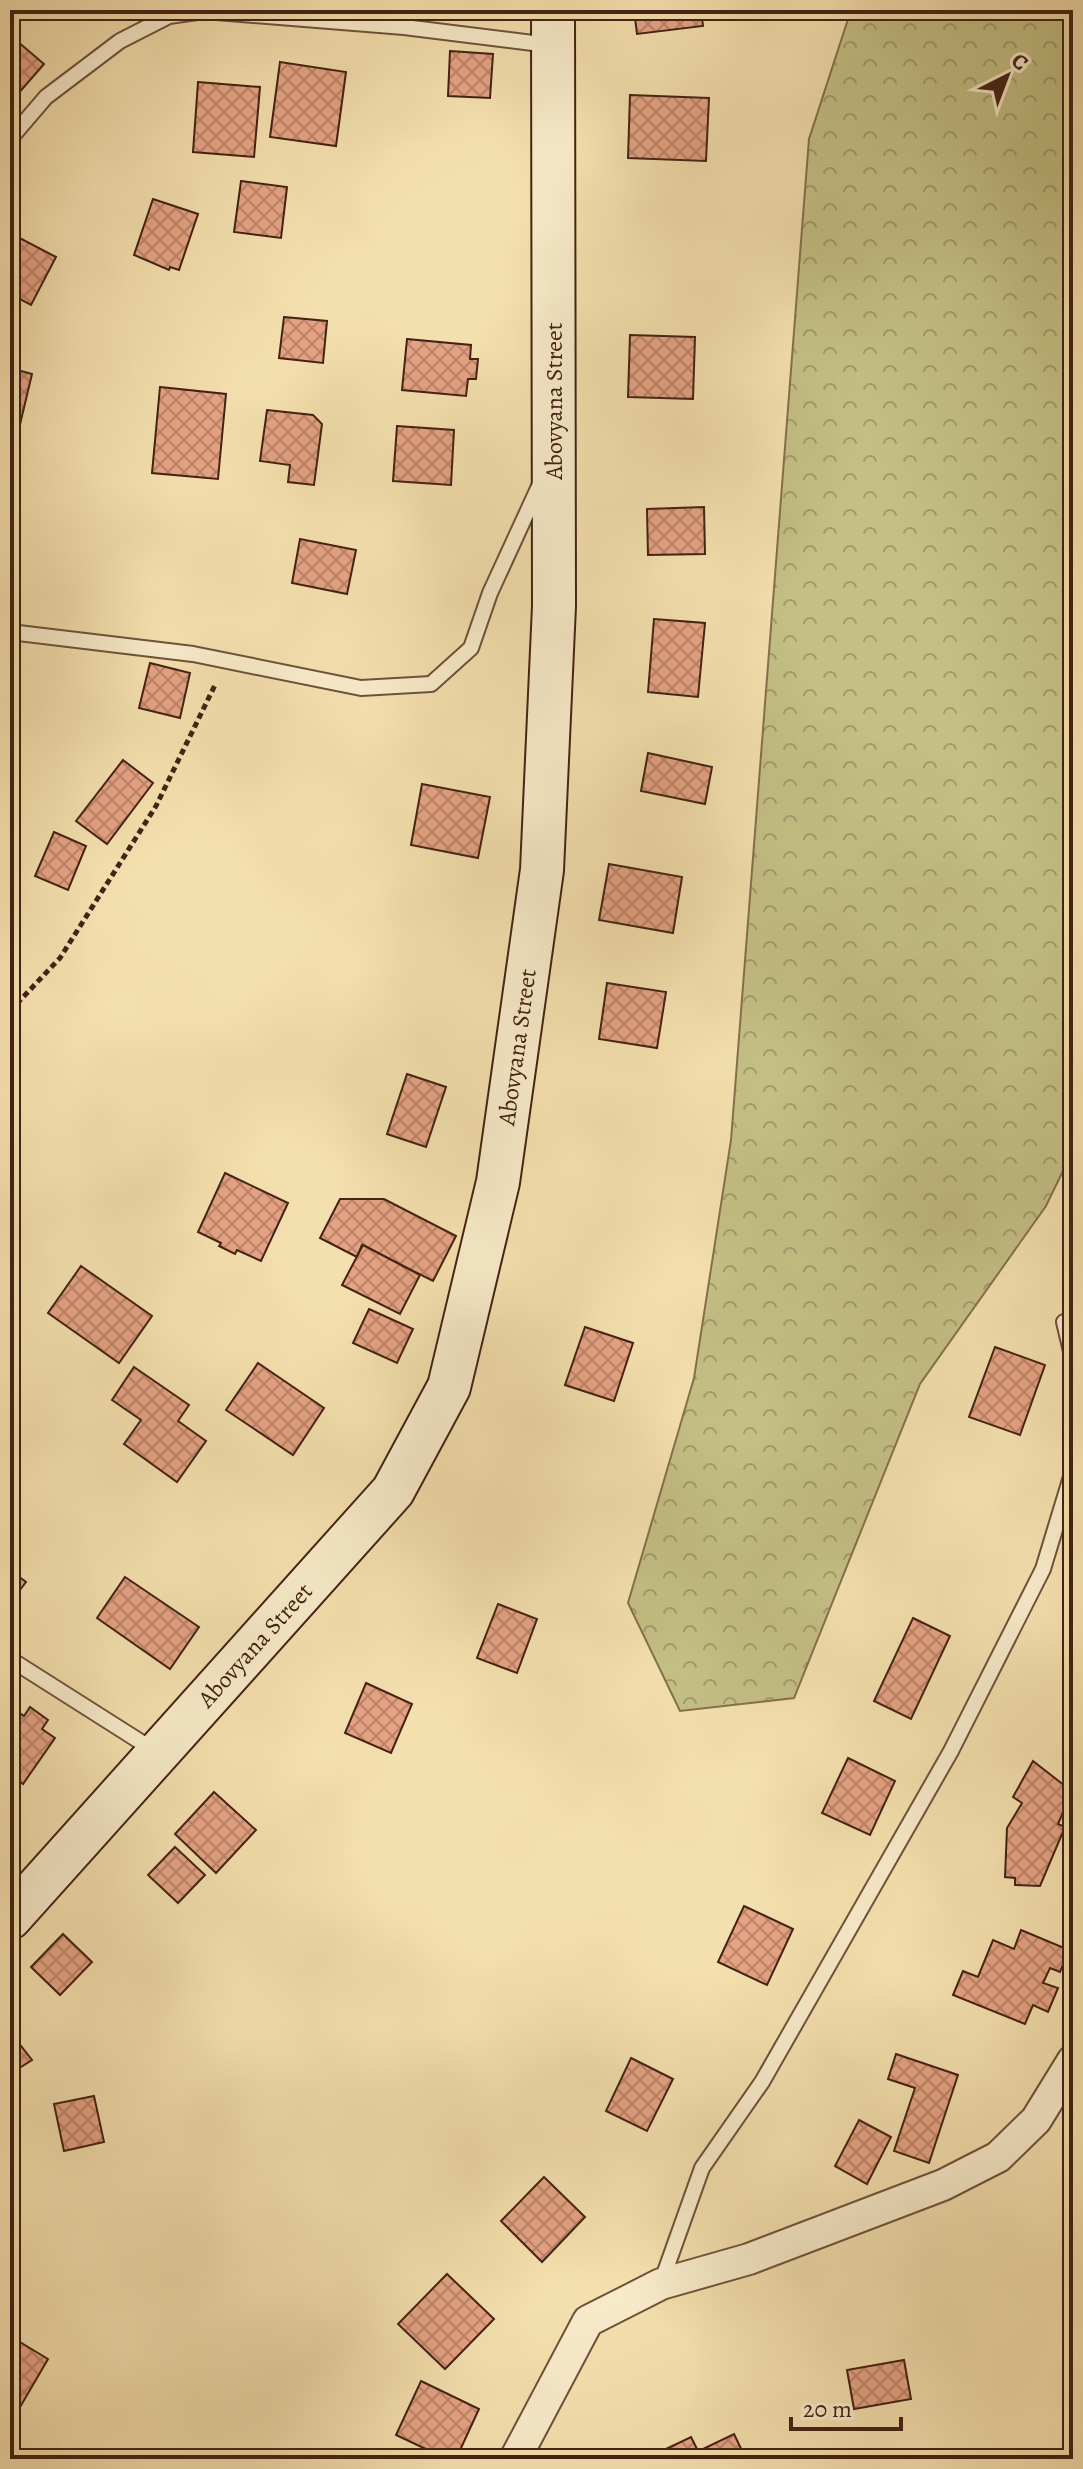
<svg xmlns="http://www.w3.org/2000/svg" width="1083" height="2469" viewBox="0 0 1083 2469" font-family="Alegreya,serif">
<style>
.forest{fill:url(#forest-crowns);stroke:#84704c;stroke-width:2}
.building{fill:url(#building-cross-hatch);stroke:#432114;stroke-width:2}
.lines{fill:none;stroke-linecap:round;stroke-linejoin:round}
.lane-casing{stroke:#6f513a;stroke-width:18}
.street-casing{stroke:#6f513a;stroke-width:34}
.secondary-casing{stroke:#432114;stroke-width:46}
.path{stroke:#432114;stroke-width:5;stroke-dasharray:6 4;stroke-linecap:butt}
.lane{stroke:#f8ebca;stroke-width:14}
.street{stroke:#f8ebca;stroke-width:30}
.secondary{stroke:#f8ebca;stroke-width:42}
.labels{text-anchor:middle;stroke-width:6;stroke-linejoin:round;paint-order:stroke}
.street-label{font-size:24px;fill:#432114;stroke:#f8ebca}
</style>
<defs>
<pattern id="forest-crowns" width="20" height="18" patternUnits="userSpaceOnUse" patternTransform="scale(2)"><rect width="20" height="18" fill="#c4c085"/><path d="M2 6a3 3 0 1 1 6 0M12 15a3 3 0 1 1 6 0" fill="none" stroke="#a19c6c"/></pattern>
<pattern id="building-cross-hatch" width="8" height="8" patternUnits="userSpaceOnUse" patternTransform="scale(2)"><rect width="8" height="8" fill="#e6a383"/><path d="M0 0l8 8M0 8l8-8" fill="none" stroke="#bc846a"/></pattern>
</defs>
<rect width="100%" height="100%" fill="#f4e0ae"/>
<filter id="stains"><feTurbulence type="fractalNoise" baseFrequency=".0025" numOctaves="4"/><feColorMatrix values="0 0 0 0 .2 0 0 0 0 .09 0 0 0 0 .02 0 0 0 .5 -.17"/></filter>
<radialGradient id="worn" r=".72"><stop offset=".6" stop-color="#630" stop-opacity="0"/><stop offset="1" stop-color="#630" stop-opacity=".3"/></radialGradient>
<!-- forest -->
<path class="forest" d="M851,10H1073V1150L1046,1206L920,1384L794,1698L680,1711L628,1603L694,1378L731,1140L809,139Z"/>
<!-- building -->
<g class="building">
<path d="M634,10H701L703,26L637,34Z"/>
<path d="M10,35L44,64L10,103Z"/>
<path d="M450,51L493,54L490,98L448,96Z"/>
<path d="M280,62L346,72L336,146L270,137Z"/>
<path d="M198,82L260,87L254,157L193,152Z"/>
<path d="M630,95L709,98L706,161L628,158Z"/>
<path d="M241,181L287,187L281,238L234,232Z"/>
<path d="M153,199L198,214L179,270L170,267L169,270L134,255Z"/>
<path d="M10,233L56,257L31,305L10,294Z"/>
<path d="M284,317L327,321L323,363L279,358Z"/>
<path d="M630,335L695,337L693,399L628,397Z"/>
<path d="M407,339L471,345L470,359H478L476,379H468L466,396L402,390Z"/>
<path d="M10,368L32,374L17,437L10,435Z"/>
<path d="M160,387L226,394L218,479L152,473Z"/>
<path d="M267,410L313,415L322,424L314,485L288,482L290,465L260,461Z"/>
<path d="M397,426L454,430L451,485L393,481Z"/>
<path d="M704,507L705,554L648,555L647,509Z"/>
<path d="M300,539L356,550L347,594L292,583Z"/>
<path d="M654,619L705,623L698,697L648,692Z"/>
<path d="M150,663L190,673L180,718L139,708Z"/>
<path d="M648,753L712,767L705,804L641,791Z"/>
<path d="M123,760L153,783L107,844L76,821Z"/>
<path d="M422,784L490,797L478,858L411,845Z"/>
<path d="M54,832L86,846L68,890L35,876Z"/>
<path d="M609,864L682,877L673,933L599,920Z"/>
<path d="M607,983L666,992L657,1048L599,1039Z"/>
<path d="M407,1074L446,1087L426,1147L387,1134Z"/>
<path d="M225,1173L288,1203L261,1261L237,1250L235,1254L219,1246L221,1243L198,1232Z"/>
<path d="M340,1199H384L456,1236L433,1281L362,1245L357,1257L320,1238Z"/>
<path d="M363,1245L420,1275L400,1314L342,1285Z"/>
<path d="M81,1266L152,1316L119,1363L48,1313Z"/>
<path d="M369,1309L413,1329L397,1363L353,1343Z"/>
<path d="M585,1327L633,1343L614,1401L565,1385Z"/>
<path d="M995,1347L1045,1365L1020,1435L969,1417Z"/>
<path d="M258,1363L324,1408L293,1455L226,1410Z"/>
<path d="M134,1367L189,1405L178,1421L206,1441L177,1482L124,1444L141,1420L112,1400Z"/>
<path d="M10,1570L26,1582L10,1603Z"/>
<path d="M125,1577L199,1627L170,1669L97,1618Z"/>
<path d="M498,1604L537,1619L517,1673L477,1658Z"/>
<path d="M913,1618L950,1636L911,1719L874,1701Z"/>
<path d="M366,1683L412,1704L391,1753L345,1733Z"/>
<path d="M10,1706L24,1716L30,1707L48,1720L42,1729L55,1738L23,1784L10,1775Z"/>
<path d="M848,1758L895,1781L870,1835L822,1813Z"/>
<path d="M1033,1761L1065,1786L1064,1810L1058,1824L1065,1827L1040,1886L1015,1885V1878L1005,1877L1007,1828L1022,1803L1013,1797Z"/>
<path d="M214,1792L256,1830L216,1873L175,1834Z"/>
<path d="M175,1847L205,1875L178,1903L148,1875Z"/>
<path d="M744,1906L793,1929L767,1985L718,1962Z"/>
<path d="M1021,1930L1069,1950L1060,1972L1050,1968L1043,1983L1058,1988L1048,2012L1033,2005L1025,2024L953,1995L963,1971L978,1977L993,1940L1014,1949Z"/>
<path d="M63,1934L92,1962L60,1995L31,1967Z"/>
<path d="M10,2032L32,2060L10,2074Z"/>
<path d="M896,2054L958,2075L929,2163L894,2151L915,2088L888,2079Z"/>
<path d="M631,2058L673,2079L647,2131L606,2111Z"/>
<path d="M94,2096L104,2142L64,2151L54,2104Z"/>
<path d="M859,2120L891,2137L867,2184L835,2166Z"/>
<path d="M544,2177L585,2217L542,2262L501,2221Z"/>
<path d="M447,2274L494,2319L445,2369L398,2324Z"/>
<path d="M10,2336L48,2359L16,2414L10,2411Z"/>
<path d="M904,2360L911,2399L854,2409L847,2370Z"/>
<path d="M421,2381L479,2409L456,2459H447L396,2435Z"/>
<path d="M734,2434L746,2459H708L703,2449Z"/>
<path d="M691,2437L702,2459H645Z"/>
</g>
<g class="lines">
<!-- lane casing -->
<g class="lane-casing">
<g id="lane">
<path d="M10,139L46,97L120,41L169,16L204,11L404,27L549,45"/>
<path d="M10,632L193,654L361,688L431,684L471,648L490,593L541,482"/>
<path d="M1064,1322L1073,1360"/>
<path d="M10,1659L155,1751"/>
<path d="M661,2283L702,2168L762,2082L951,1751L1043,1569L1073,1470"/>
</g>
</g>
<!-- street casing -->
<g class="street-casing">
<path id="street" d="M515,2459L588,2321L661,2284L749,2259L943,2185L998,2157L1036,2120L1073,2060"/>
</g>
<!-- secondary casing -->
<g class="secondary-casing">
<path id="secondary" d="M10,1918L393,1491L449,1387L498,1182L542,870L554,606L553,10"/>
</g>
<!-- path -->
<path class="path" d="M10,1011L60,958L156,806L216,683"/>
<!-- lane -->
<use href="#lane" class="lane"/>
<!-- street -->
<use href="#street" class="street"/>
<!-- secondary -->
<use href="#secondary" class="secondary"/>
</g>
<g class="labels">
<!-- street labels -->
<g class="street-label">
<text transform="translate(554 401) rotate(-90)" y="8">Abovyana Street</text>
<text transform="translate(517 1047) rotate(-82)" y="8">Abovyana Street</text>
<text transform="translate(255 1645) rotate(-48)" y="8">Abovyana Street</text>
</g>
</g>
<!-- margin -->
<rect width="1083" height="2469" fill="none" stroke="#f4e0ae" stroke-width="40"/>
<rect x="12" y="12" width="1059" height="2445" fill="none" stroke="#432114" stroke-width="4"/>
<rect x="20" y="20" width="1043" height="2429" fill="none" stroke="#432114" stroke-width="2"/>
<!-- north arrow -->
<g transform="translate(1007 76) rotate(42)" stroke="#f8ebca" stroke-width="6" paint-order="stroke">
<path d="M0-6L14 30L0 20L-14 30Z" fill="#432114"/>
<text y="-12" font-size="22" font-weight="bold" text-anchor="middle" fill="#432114">С</text>
</g>
<!-- scale -->
<path d="M791 2417v12h110v-12" fill="none" stroke="#432114" stroke-width="4"/>
<text x="803" y="2417" font-size="24" fill="#432114" stroke="#f8ebca" stroke-width="6" paint-order="stroke">20 m</text>
<rect width="100%" height="100%" filter="url(#stains)"/>
<rect width="100%" height="100%" fill="url(#worn)"/>
</svg>
